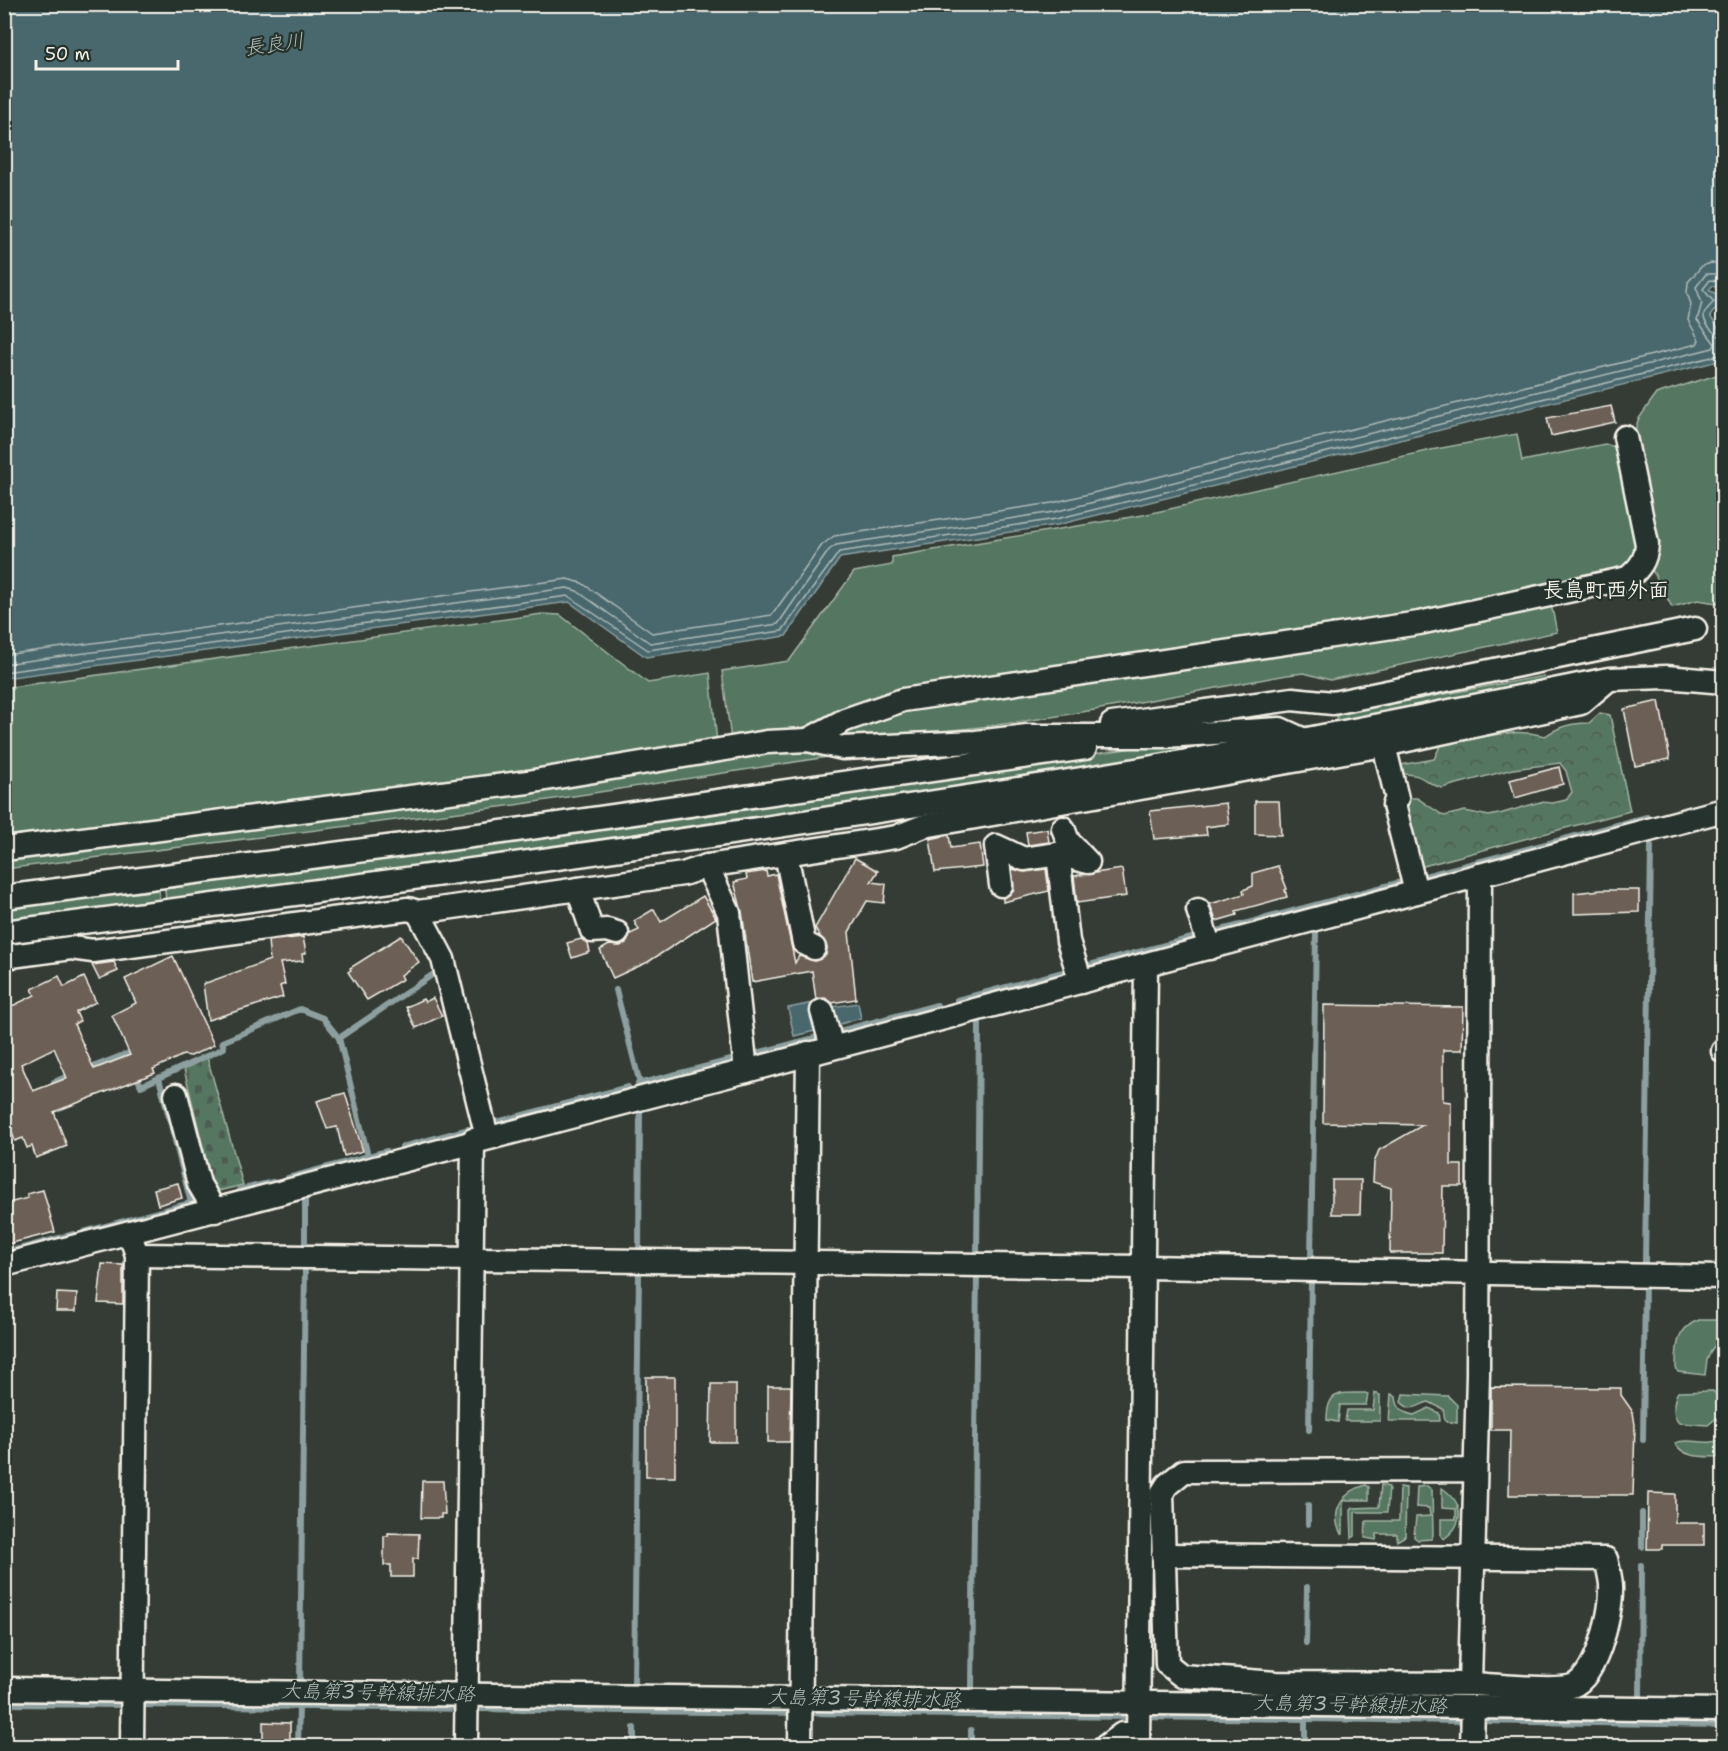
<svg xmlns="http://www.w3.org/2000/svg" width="1728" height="1751" viewBox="0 0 1728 1751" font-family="'Shantell Sans','Klee One',sans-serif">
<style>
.grass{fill:#547660;stroke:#a4b4a4;stroke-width:1.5}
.forest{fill:url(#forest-crowns);stroke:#a4b4a4;stroke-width:1.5}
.cemetery{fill:url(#cemetery-stones);stroke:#a4b4a4;stroke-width:1.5}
.water{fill:#48686e;stroke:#8d9f9f;stroke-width:1.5}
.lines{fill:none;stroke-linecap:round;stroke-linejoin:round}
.shore{stroke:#afbab7;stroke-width:1.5}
.stream{stroke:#8d9f9f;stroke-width:6}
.building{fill:#6c6157;stroke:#f4f1e8;stroke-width:1.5;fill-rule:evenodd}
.minor-casing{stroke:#f4f1e8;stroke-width:27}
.minor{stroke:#26332d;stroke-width:22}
.labels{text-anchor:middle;stroke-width:4.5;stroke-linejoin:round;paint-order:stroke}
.water-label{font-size:20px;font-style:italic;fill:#afbab7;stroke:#26332d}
.quarter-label{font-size:21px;font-weight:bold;fill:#f4f1e8;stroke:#26332d}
</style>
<defs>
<pattern id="forest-crowns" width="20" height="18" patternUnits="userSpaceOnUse" patternTransform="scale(1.5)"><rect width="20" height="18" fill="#547660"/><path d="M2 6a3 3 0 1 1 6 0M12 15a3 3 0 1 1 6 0" fill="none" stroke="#4e5d52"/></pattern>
<pattern id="cemetery-stones" width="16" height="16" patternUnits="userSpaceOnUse" patternTransform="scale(1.5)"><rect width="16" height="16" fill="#547660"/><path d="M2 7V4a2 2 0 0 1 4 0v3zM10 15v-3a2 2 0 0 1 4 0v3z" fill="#4e5d52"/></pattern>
</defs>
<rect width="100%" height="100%" fill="#343c35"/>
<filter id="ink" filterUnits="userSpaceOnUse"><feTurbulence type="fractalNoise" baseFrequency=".0167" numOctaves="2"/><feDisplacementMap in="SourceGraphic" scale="12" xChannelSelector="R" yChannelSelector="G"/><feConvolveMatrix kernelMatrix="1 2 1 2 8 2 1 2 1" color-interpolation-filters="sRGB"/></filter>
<g filter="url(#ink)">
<!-- grass -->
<g class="grass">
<path d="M1723,373V604L1698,600L1672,607L1650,566L1631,446L1638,420L1656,394Z"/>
<path d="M1517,434L1522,461L1605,444L1618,448L1643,548L1625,572L1549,592L904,695L804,731L731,740L722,671L789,661L854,572L892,565V557L1143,515L1431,450Z"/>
<path d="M1551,604L1557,632L1330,680L1304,673L1287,675C1140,701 991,735 841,737L839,731L904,705Z"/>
<path d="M542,614L560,615L648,683L710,673L717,743L532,777L5,842L4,688Z"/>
<path d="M1544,676L1546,682L1337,723V714Z"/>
<path d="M1261,738L1170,755L762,819L166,902L165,889L762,806L1171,742Z"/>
<path d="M764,748L805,749L847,754L515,805L5,869L4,856Z"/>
<path d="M159,890L160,903L5,922L4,908Z"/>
<path d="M1698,1320H1723V1336L1712,1349L1707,1360L1705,1375L1678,1372L1676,1368C1676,1346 1676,1330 1698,1320Z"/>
<path d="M1713,1391L1722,1400L1720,1415L1708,1425L1679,1423C1672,1416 1673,1400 1678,1392Z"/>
<path d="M1365,1393L1368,1394L1366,1405H1340L1338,1422L1327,1420C1327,1390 1340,1393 1365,1393Z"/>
<path d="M1375,1393L1380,1395V1421H1345L1347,1410H1373Z"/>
<path d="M1391,1394L1396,1397C1397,1408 1402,1413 1414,1415L1429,1408L1439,1413L1440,1421H1389Z"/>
<path d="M1403,1394L1448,1396L1457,1405V1423L1445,1421L1443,1409L1429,1402C1418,1404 1412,1414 1401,1402Z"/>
<path d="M1723,1437L1722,1457C1706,1456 1685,1460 1675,1443C1691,1436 1708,1449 1723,1437Z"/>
<path d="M1366,1485L1369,1487V1500H1345L1343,1504V1534H1341C1329,1512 1343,1491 1366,1485Z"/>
<path d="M1381,1485L1389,1487L1387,1512H1355V1536L1352,1538L1351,1511L1352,1508L1379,1507Z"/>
<path d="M1427,1486L1432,1490L1433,1535L1431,1539L1418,1540L1414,1537L1416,1517L1430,1516L1429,1508L1416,1507L1417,1487Z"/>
<path d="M1400,1487L1406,1488L1405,1536L1397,1541V1534H1377L1376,1540L1365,1538L1366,1521H1399Z"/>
<path d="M1442,1488C1463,1502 1466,1523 1444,1539L1441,1536V1519H1456V1509L1442,1508Z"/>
</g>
<!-- forest -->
<path class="forest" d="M1600,713L1610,715L1630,811L1416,868L1403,798H1417L1444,816L1465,811L1489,816L1503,813L1540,802L1553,803L1566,800L1572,792L1566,771L1560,763L1513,769L1442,788C1424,783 1423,773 1402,774L1400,765L1434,759L1441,744C1479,741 1505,726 1545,736C1560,726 1572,723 1589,723Z"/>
<!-- cemetery -->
<path class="cemetery" d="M207,1057L243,1185L214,1192L184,1069Z"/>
<!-- water -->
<g class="water">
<path d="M4,5H1723V289L1712,286L1709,290C1717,295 1723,297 1723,308L1714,311L1710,316L1723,335V360L1057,525L840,558L786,636L646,657L569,602L5,678Z"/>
<path d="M813,1003L819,1030L794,1036L788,1008Z"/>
<path d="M858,1003L861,1018L830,1027L825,1008Z"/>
</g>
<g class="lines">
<!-- shore -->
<g class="shore">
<path d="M1724,282L1710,280L1703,289L1714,302C1711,305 1705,310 1704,315C1703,323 1716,337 1724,338"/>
<path d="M4,655L567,579L582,583L652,633L772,615L822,545L834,536L1052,503L1697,344L1699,340L1688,320L1691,304L1687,293L1688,282L1702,266L1711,263L1724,265"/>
<path d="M4,664L567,588L577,591L650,643L778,624L829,550L836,545L1054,512L1713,348L1715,344L1697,320L1702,303L1696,287L1706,274H1724"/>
<path d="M4,672L568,596L648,650L782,631L839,552L1056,519L1724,354"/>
</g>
<!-- stream -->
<g class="stream">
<path d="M1421,877L1647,817"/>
<path d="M1214,932L1405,881"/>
<path d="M1086,966L1199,936"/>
<path d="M616,990L640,1084"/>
<path d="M957,1000L1067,971"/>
<path d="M836,1032L937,1005"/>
<path d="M753,1054L822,1036"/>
<path d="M85,1070L126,1054L130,1062"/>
<path d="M136,1074L141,1086L224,1048L222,1042L300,1009L323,1018L339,1038"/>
<path d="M159,1078L191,1203"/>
<path d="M54,1082L73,1074"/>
<path d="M638,1084L735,1059"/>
<path d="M493,1123L628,1087"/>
<path d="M402,1147L469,1129"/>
<path d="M368,1156L339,1038L438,971"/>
<path d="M288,1178L387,1151"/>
<path d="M239,1190L273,1182"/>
<path d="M84,1232L194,1202"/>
<path d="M305,1250V1198"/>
<path d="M639,1251L640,1111"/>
<path d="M4,1253L74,1234"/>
<path d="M977,1256L979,1022"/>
<path d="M1311,1259L1316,932"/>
<path d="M1645,1262L1651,846"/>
<path d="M1309,1430L1311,1277"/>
<path d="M1643,1440L1645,1282"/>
<path d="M1308,1524V1505"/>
<path d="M1642,1547V1513"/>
<path d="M1306,1643L1307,1587"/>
<path d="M300,1682L305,1266"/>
<path d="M634,1684L639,1271"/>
<path d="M972,1689L977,1273"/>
<path d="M1640,1696L1641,1565"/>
<path d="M4,1704L127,1705"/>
<path d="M137,1705L796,1713"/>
<path d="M806,1713L1468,1721"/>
<path d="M1478,1721L1724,1725"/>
<path d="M298,1746L299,1707"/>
<path d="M634,1746V1728"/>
<path d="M971,1746V1730"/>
<path d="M1305,1746V1719"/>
<path d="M1639,1746V1741"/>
</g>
</g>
<!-- building -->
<g class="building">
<path d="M1611,406L1615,422L1551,436L1547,418Z"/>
<path d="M1659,701L1670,759L1635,766L1624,709Z"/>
<path d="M1559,767L1563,784L1515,798L1510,780Z"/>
<path d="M1255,801H1279L1281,835L1255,834Z"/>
<path d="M1226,803L1229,824L1206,827L1207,835L1154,839L1150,811Z"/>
<path d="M1047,829L1049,842L1028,845L1026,832Z"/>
<path d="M949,835L951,848L980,844L983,867L935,872L930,839Z"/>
<path d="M855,858L878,871L871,882L886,884L884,903L867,901L849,932L856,999L832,1003L825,998L816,1000L812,971L752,982L742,912L734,882L747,879L746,874L766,871L767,876L776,874L795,963L799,956L815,961L826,955L827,948L815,928Z"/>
<path d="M1278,866L1287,889L1285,890L1287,897L1236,911L1237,915L1216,921L1210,904L1244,894L1243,890L1253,886V873Z"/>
<path d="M1012,869L1025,872L1046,869L1049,891L1003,902V898L1014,890Z"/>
<path d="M1122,869L1126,896L1077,903L1074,876Z"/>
<path d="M1601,890H1639V912L1574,914V893Z"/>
<path d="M703,896L716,918L648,962L613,978L600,950L609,945L620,946L626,943L630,934L639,930L634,921L654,909L661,922Z"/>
<path d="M401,936L419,962L401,975L403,979L367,1000L348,972L351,970L350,968Z"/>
<path d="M303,937L306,953L302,954L303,961L280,963L285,984L280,986L283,997L208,1020L203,984L270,960L268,941Z"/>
<path d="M581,939L588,944L590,952L572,958L567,943Z"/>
<path d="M173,956L214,1045L191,1056L183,1055L153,1069L155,1073L54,1112L67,1146L36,1158L32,1146L27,1148L23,1138L15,1141L10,1127L4,1129V1010L35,995L32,989L59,976L64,987L84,977L96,1002L76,1012L80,1021L74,1024L94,1069L130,1055L112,1015L136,1003L125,979ZM54,1048L67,1078L33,1091L21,1064Z"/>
<path d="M114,962L118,971L99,979L92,965Z"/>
<path d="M433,998L442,1016L416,1028L406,1007L423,999L425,1002Z"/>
<path d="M1324,1005L1463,1007L1462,1050H1443V1101L1451,1102V1165H1462V1186H1443L1442,1253H1390L1391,1188L1373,1182L1374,1163L1379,1150L1423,1125L1323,1123Z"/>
<path d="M345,1093L363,1151L344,1156L337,1127L327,1129L317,1101Z"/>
<path d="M1332,1180H1361L1360,1214H1332Z"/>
<path d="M178,1183L182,1198L158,1205L154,1189Z"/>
<path d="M43,1190L55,1232L4,1245V1204L28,1198L27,1194Z"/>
<path d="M102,1264L123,1265V1304L98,1303Z"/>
<path d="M57,1293L77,1294L76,1311H56Z"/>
<rect x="646" y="1377" width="29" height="100"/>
<path d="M711,1384H736V1442H710Z"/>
<path d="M768,1386H791L790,1442H768Z"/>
<path d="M1491,1387L1621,1388V1395L1633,1412L1635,1425L1633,1495H1509L1510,1430H1491Z"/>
<path d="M422,1481H443L445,1514H441V1518H421Z"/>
<path d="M1648,1493L1675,1494V1523H1704V1545H1662V1549H1647Z"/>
<path d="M388,1533L419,1534L418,1559H413V1577H391V1565H384V1536H388Z"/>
<path d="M263,1722L290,1723V1746H263Z"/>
</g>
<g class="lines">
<!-- minor casing -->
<g class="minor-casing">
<g id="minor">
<path d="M1112,724L1292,699L1333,703L1695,629"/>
<path d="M808,740L845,720L903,700L1419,623L1628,578C1640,568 1646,560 1647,544L1625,437"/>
<path d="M1384,745L1397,799L1394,805L1416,892"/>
<path d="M4,849L528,782L767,742L808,740L843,748L976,742L1027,736H1164L1280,729L1302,739"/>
<path d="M786,854L804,943L814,948"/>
<path d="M1058,854L1088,862L1068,841L1063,828"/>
<path d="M707,866L729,913L746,1071"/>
<path d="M1001,885L996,846L1024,859L1058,854L1068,941L1081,982"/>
<path d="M578,889L592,931L607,930L617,933"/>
<path d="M4,897L502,832L1085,748"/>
<path d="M1198,910L1210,948"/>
<path d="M418,912L443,959L487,1137"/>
<path d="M4,932C374,885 744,834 1112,774C1278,747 1444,712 1609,679L1666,677L1724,682"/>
<path d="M4,957L71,948L93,951L408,909L418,912L683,874L707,866L896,837L924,826L1384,745L1581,703L1608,680"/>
<path d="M822,1011L832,1047"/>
<path d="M1723,1051H1724"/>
<path d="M176,1095L199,1184L215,1211"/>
<path d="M137,1255L1143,1267L1724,1277"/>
<path d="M4,1265L746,1071L1724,810"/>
<path d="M1475,1470L1184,1471L1167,1485L1162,1493L1167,1664L1182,1676L1276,1683L1470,1684L1478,1374L1480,875"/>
<path d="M1163,1555L1606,1559C1608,1569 1612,1581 1611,1591C1611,1615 1596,1683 1568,1687C1543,1691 1497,1685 1470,1684"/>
<path d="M4,1689L1724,1710"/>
<path d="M132,1746L137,1255L133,1243"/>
<path d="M466,1746L473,1140"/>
<path d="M800,1746L808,1053"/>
<path d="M1106,1746L1122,1734H1138"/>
<path d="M1138,1746L1146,965"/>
<path d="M1472,1746L1473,1707"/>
</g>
</g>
<!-- minor -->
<use href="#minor" class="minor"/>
</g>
</g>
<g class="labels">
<!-- water labels -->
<g class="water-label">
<text transform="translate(274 44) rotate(-8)" y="7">長良川</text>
<text transform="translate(378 1692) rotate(1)" y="7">大島第3号幹線排水路</text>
<text transform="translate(864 1698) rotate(1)" y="7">大島第3号幹線排水路</text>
<text transform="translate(1350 1704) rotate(1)" y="7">大島第3号幹線排水路</text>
</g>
<!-- quarter labels -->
<g class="quarter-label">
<text x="1606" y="597">長島町西外面</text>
</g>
</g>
<!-- margin -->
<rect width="1728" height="1751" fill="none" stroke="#26332d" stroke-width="24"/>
<rect x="12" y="12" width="1704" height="1727" fill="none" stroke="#f4f1e8" stroke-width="2" filter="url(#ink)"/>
<!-- scale -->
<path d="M36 60v9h142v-9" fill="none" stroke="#f4f1e8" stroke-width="3"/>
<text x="45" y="60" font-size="18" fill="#f4f1e8" stroke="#26332d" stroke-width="4.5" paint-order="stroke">50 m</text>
</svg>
